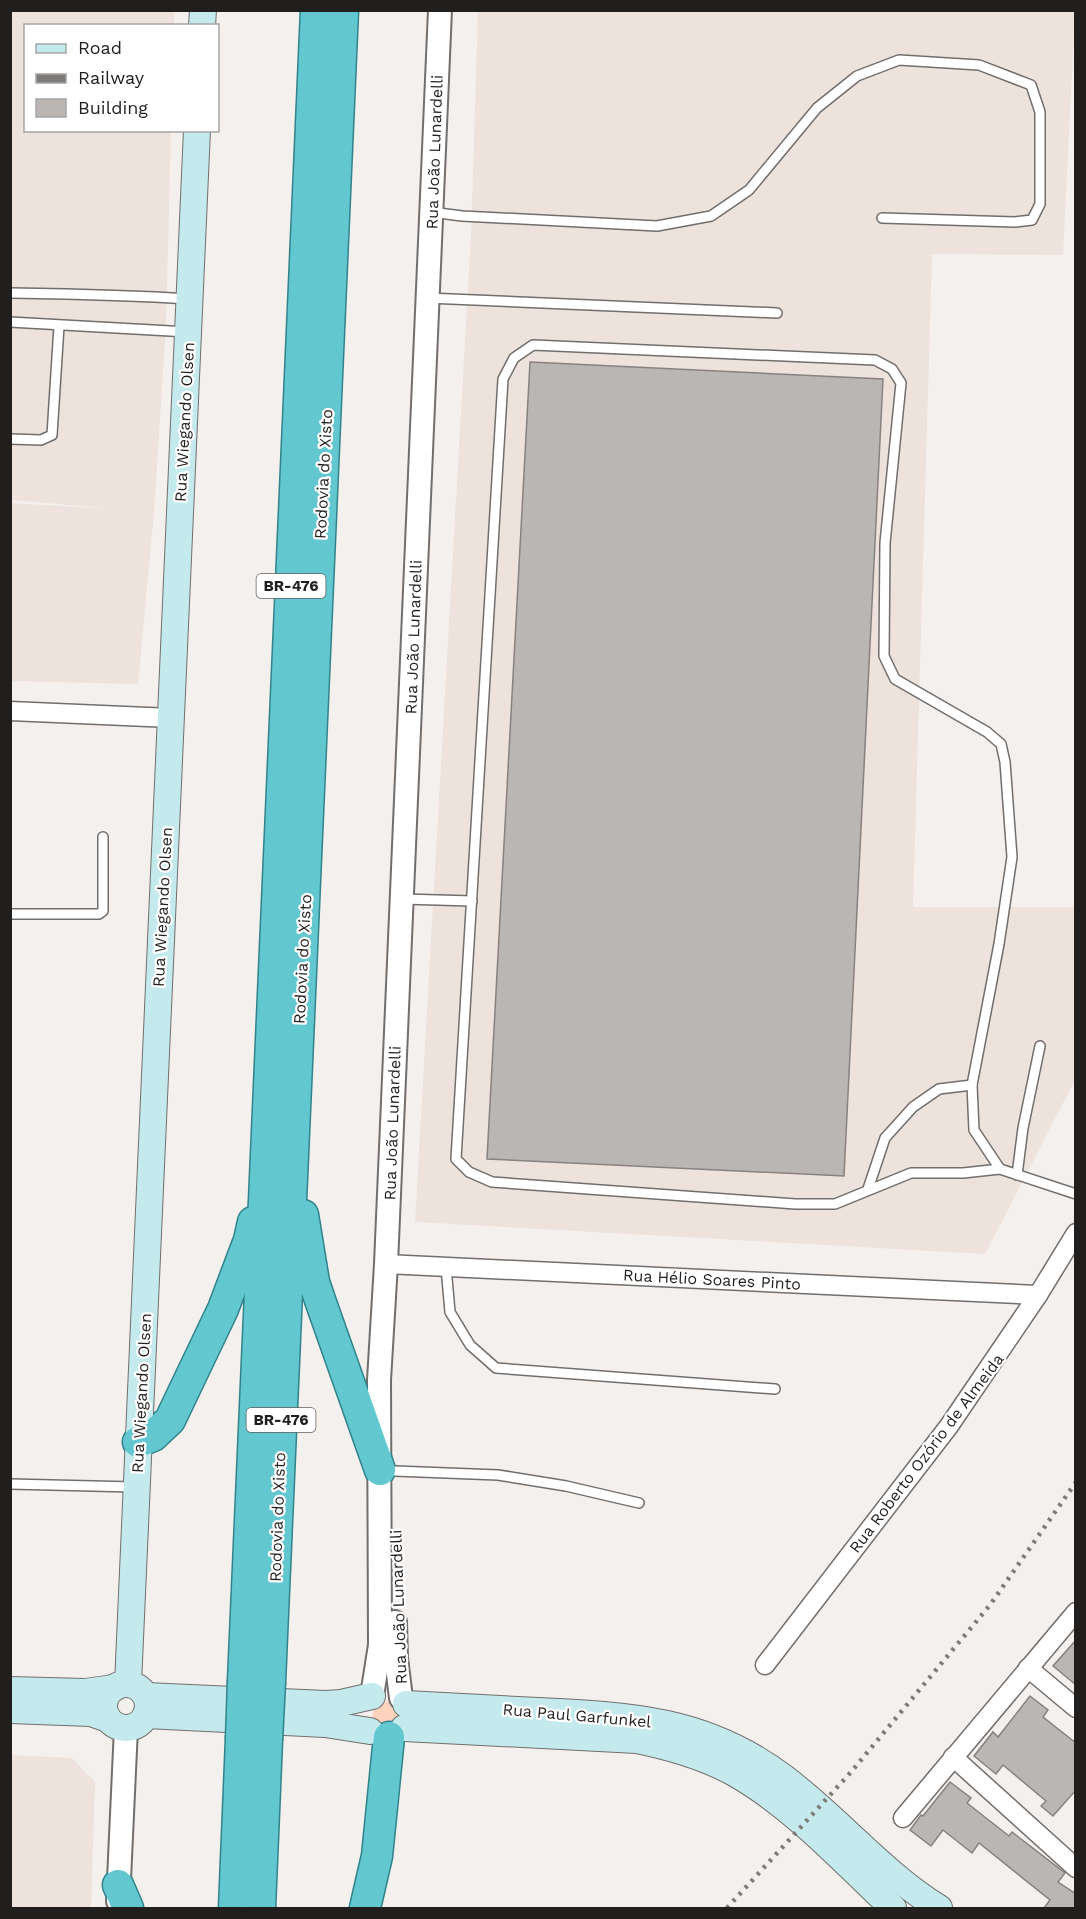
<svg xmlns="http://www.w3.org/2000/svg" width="1086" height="1919" viewBox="0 0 1086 1919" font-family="'Work Sans',sans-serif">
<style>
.built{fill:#eee2dd}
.green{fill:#fed3be}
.building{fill:#bab6b4;stroke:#868280;stroke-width:1.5}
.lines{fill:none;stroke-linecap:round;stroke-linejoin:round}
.service-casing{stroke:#716e6c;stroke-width:12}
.minor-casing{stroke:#716e6c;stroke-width:21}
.tertiary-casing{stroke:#716e6c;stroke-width:26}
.secondary-casing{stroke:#716e6c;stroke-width:28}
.trunk-casing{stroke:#318389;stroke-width:33}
.service{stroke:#fff;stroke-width:9}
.minor{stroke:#fff;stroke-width:18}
.tertiary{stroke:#fff;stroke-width:22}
.secondary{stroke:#c4eaed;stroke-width:26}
.trunk{stroke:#62c7cf;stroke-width:30}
.rail{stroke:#7d7a78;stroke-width:4.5;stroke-dasharray:3 6;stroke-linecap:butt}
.trunk-bridge-casing{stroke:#318389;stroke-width:33;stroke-linecap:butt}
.trunk-bridge{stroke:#62c7cf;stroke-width:30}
.labels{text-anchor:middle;stroke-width:4.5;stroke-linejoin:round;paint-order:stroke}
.shield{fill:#fff;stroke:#646262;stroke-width:1.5}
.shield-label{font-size:15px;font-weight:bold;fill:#211f1e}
.street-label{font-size:16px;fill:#211f1e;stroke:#fff}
</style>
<rect width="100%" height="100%" fill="#f4f0ee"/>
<!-- built -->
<g class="built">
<path d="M11,11H174V25L26,26V130L171,131L166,325L154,512L138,684L11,681L10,503L114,509L11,500Z"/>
<path d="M478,11H1075L1063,255L932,254L913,907H1075V1080L985,1254L415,1222L471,236Z"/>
<path d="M11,1755L72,1758L95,1782L91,1908H11Z"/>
</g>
<!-- green -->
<path class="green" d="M385,1701L394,1703C402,1718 402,1718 390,1729L373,1722L372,1717L374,1708Z"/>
<!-- building -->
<g class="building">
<path d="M530,362L883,379L844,1176L487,1159Z"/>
<path d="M1076,1640V1685L1053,1666Z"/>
<path d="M1030,1696L1048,1710L1043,1717L1076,1743V1790L1053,1816L1041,1806L1046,1801L1003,1765L996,1774L974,1756L993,1732L998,1737Z"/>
<path d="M950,1782L971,1798L967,1803L1009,1836L1012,1832L1065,1873L1058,1882L1076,1894V1908H1044L1050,1900L979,1843L972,1853L943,1830L931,1846L910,1830L921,1815L923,1816Z"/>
</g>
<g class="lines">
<!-- service casing -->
<g class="service-casing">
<g id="service">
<path d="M431,212L462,216L657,226L711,216L749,190L817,108L857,76L899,60L979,65L1031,85L1040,112V204L1032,220L1015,222L882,218"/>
<path d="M10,293C70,294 129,295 188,299"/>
<path d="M427,298L777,313"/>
<path d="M10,322L188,332"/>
<path d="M10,439L41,440L52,435L59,326"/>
<path d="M403,899L472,901"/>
<path d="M10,914H99L103,911V837"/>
<path d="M1000,1169L974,1130L972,1085L999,944L1012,857L1005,762L1001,744L987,732L895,679L884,656L885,543L901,383L892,369L875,360L533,345L514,358L503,379L456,1159L469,1172L492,1182L795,1204H835L911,1173H963L1000,1169L1076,1194"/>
<path d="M1017,1175L1023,1128L1040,1046"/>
<path d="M868,1189L885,1138L913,1107L939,1089L972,1085"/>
<path d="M446,1267L450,1312L470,1345L496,1368L775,1389"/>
<path d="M395,1471L498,1475L566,1486L639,1503"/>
<path d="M10,1484L134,1487"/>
</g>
</g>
<!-- minor casing -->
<g class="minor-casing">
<g id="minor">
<path d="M10,711L171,718"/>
<path d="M386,1264L1038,1295"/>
<path d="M765,1665L949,1426L1038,1295L1076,1233"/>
<path d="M1028,1668L1076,1708"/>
<path d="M953,1757L1076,1868"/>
<path d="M903,1818L1076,1612"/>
</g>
</g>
<!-- tertiary casing -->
<g class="tertiary-casing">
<g id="tertiary">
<path d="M395,1622L396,1658L401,1698"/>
<path d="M372,1696L380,1645L379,1380L386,1264L440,10"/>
<path d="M118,1901L126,1728"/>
</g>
</g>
<!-- secondary casing -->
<g class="secondary-casing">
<g id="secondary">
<path d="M202,26L203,10"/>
<path d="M128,1684L197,130"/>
<circle cx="126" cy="1706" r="22"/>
<path d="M10,1690L85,1692L114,1688"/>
<path d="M146,1696L326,1704L341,1703L372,1696"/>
<path d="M406,1704C450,1706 494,1709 538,1711C629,1715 706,1719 783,1777C838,1818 881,1872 939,1908"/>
<path d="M10,1710L91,1713L108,1719"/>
<path d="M146,1715L325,1724L370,1731"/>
<path d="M404,1728L637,1740C671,1747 706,1757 736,1774C795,1808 844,1862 893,1908"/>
</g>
</g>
<!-- trunk casing -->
<g class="trunk-casing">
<g id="trunk">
<path d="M303,1215L314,1282L320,1300L380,1470"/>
<path d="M138,1442L153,1436L170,1420L223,1309L249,1240L253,1222"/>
<path d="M243,1681L316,10"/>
<path d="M270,1682L343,10"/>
<path d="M118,1885L128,1908"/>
<path d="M234,1908L241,1739"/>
<path d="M260,1908L267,1740"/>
<path d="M365,1908L377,1856L389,1737"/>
</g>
</g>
<!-- service -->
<use href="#service" class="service"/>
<!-- minor -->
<use href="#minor" class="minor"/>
<!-- tertiary -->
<use href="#tertiary" class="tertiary"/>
<!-- secondary -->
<use href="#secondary" class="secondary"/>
<!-- trunk -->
<use href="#trunk" class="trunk"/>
<!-- rail -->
<path class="rail" d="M727,1908L851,1772L990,1605L1076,1482"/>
<!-- trunk-bridge casing -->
<g class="trunk-bridge-casing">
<g id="trunk-bridge">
<path d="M241,1739L243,1681"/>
<path d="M267,1740L270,1682"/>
</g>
</g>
<!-- trunk-bridge -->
<use href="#trunk-bridge" class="trunk-bridge"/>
</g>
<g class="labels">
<!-- shield labels -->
<g class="shield">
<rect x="256.5" y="574" width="69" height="24" rx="4.5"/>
<rect x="246.5" y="1408" width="69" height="24" rx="4.5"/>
</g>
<g class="shield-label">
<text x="291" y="591">BR-476</text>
<text x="281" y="1425">BR-476</text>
</g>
<!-- street labels -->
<g class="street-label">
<text transform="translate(434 152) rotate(-88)" y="6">Rua João Lunardelli</text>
<text transform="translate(184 422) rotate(-87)" y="6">Rua Wiegando Olsen</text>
<text transform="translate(323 474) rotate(-87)" y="6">Rodovia do Xisto</text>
<text transform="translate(413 637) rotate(-88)" y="6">Rua João Lunardelli</text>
<text transform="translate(162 907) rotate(-87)" y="6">Rua Wiegando Olsen</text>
<text transform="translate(302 959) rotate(-87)" y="6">Rodovia do Xisto</text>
<text transform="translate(392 1123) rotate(-88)" y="6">Rua João Lunardelli</text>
<text transform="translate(712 1279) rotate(3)" y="6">Rua Hélio Soares Pinto</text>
<text transform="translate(141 1393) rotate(-87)" y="6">Rua Wiegando Olsen</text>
<text transform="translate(926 1453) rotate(-53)" y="6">Rua Roberto Ozório de Almeida</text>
<text transform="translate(277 1517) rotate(-88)" y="6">Rodovia do Xisto</text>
<text transform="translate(398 1607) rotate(-92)" y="6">Rua João Lunardelli</text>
<text transform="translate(577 1715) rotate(5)" y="6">Rua Paul Garfunkel</text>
</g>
</g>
<!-- border -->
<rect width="1086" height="1919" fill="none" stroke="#211f1e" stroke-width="24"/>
<!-- legend -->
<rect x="24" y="24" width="195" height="108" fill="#ffffff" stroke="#a6a5a5" stroke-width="1.5"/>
<rect x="36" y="44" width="30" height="9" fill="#c4eaed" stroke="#a6a5a5" stroke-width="1.5"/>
<text x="78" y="54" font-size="18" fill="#211f1e">Road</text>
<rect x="36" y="74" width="30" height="9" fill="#7d7a78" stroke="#a6a5a5" stroke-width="1.5"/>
<text x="78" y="84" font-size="18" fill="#211f1e">Railway</text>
<rect x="36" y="99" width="30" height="18" fill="#bab6b4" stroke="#a6a5a5" stroke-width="1.5"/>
<text x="78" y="114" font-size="18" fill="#211f1e">Building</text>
</svg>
